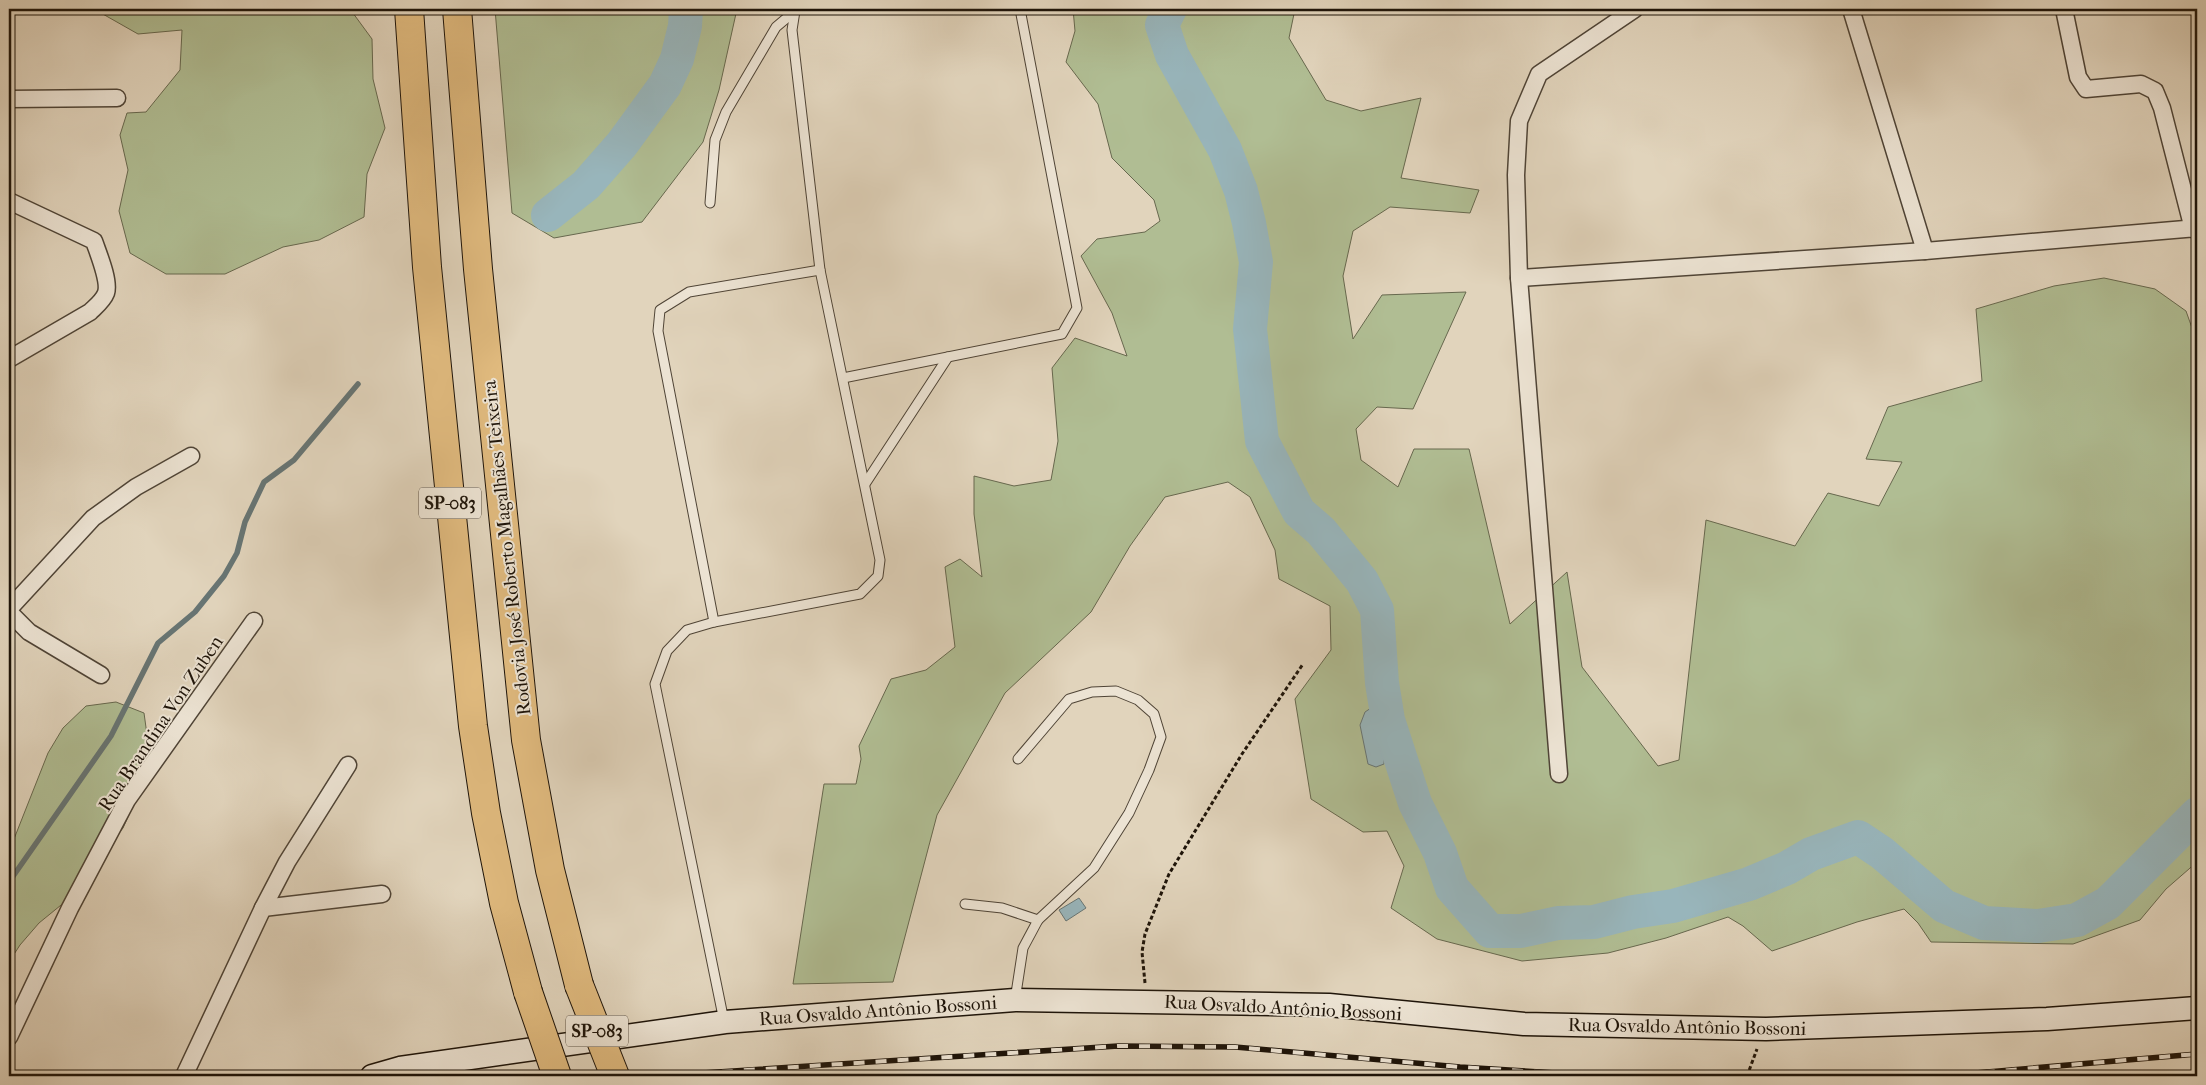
<svg xmlns="http://www.w3.org/2000/svg" width="2206" height="1085" viewBox="0 0 2206 1085" font-family="'IM FELL French Canon',serif">
<style>
.green{fill:#b0bd93;stroke:#67684e}
.water{fill:#98b5bb;stroke:#677574}
.lines{fill:none;stroke-linecap:round;stroke-linejoin:round}
.stream{stroke:#677574;stroke-width:5.5}
.river{stroke:#98b5bb;stroke-width:34}
.lane-casing{stroke:#4f4436;stroke-width:11}
.street-casing{stroke:#4f4436;stroke-width:19}
.secondary-casing{stroke:#1e1409;stroke-width:25}
.highway-casing{stroke:#1e1409;stroke-width:30}
.path{stroke:#1e1409;stroke-width:3;stroke-dasharray:4 2.5;stroke-linecap:butt}
.lane{stroke:#ece3d3;stroke-width:9}
.street{stroke:#ece3d3;stroke-width:16}
.secondary{stroke:#ece3d3;stroke-width:22}
.highway{stroke:#e0ba7e;stroke-width:28}
.rail-casing{stroke:#1e1409;stroke-width:5.5}
.rail{stroke:#ece3d3;stroke-width:4;stroke-dasharray:11;stroke-linecap:butt}
.highway-bridge-casing{stroke:#1e1409;stroke-width:30;stroke-linecap:butt}
.highway-bridge{stroke:#e0ba7e;stroke-width:28}
.labels{text-anchor:middle;stroke-width:4;stroke-linejoin:round;paint-order:stroke}
.shield{fill:#ece3d3;stroke:#5c5246;stroke-width:1}
.shield-label{font-size:18px;font-weight:bold;fill:#1e1409}
.street-label{font-size:19px;fill:#1e1409;stroke:#ece3d3}
</style>
<rect width="100%" height="100%" fill="#e1d4bc"/>
<filter id="stains"><feTurbulence type="fractalNoise" baseFrequency=".004" numOctaves="4"/><feColorMatrix values="0 0 0 0 .2 0 0 0 0 .09 0 0 0 0 .02 0 0 0 .5 -.17"/></filter>
<radialGradient id="worn" r=".72"><stop offset=".6" stop-color="#630" stop-opacity="0"/><stop offset="1" stop-color="#630" stop-opacity=".3"/></radialGradient>
<!-- green -->
<g class="green">
<path d="M9,9H350L372,39L373,79L385,128L367,174L364,217L319,240L283,247L225,274H166L130,253L119,211L128,170L120,135L127,113L146,112L180,70L182,30L138,34L101,13H9Z"/>
<path d="M495,9H737L719,90L703,142L642,222L554,238L512,213Z"/>
<path d="M1073,9H1295L1289,38L1326,100L1361,111L1421,98L1401,178L1479,190L1470,213L1390,207L1353,231L1343,276L1353,339L1382,295L1466,292L1413,409L1377,407L1356,429L1361,460L1398,487L1414,449H1469L1510,624L1567,572L1582,667L1658,766L1679,760L1706,520L1795,546L1828,493L1879,506L1902,462L1866,459L1888,407L1982,381L1976,309L2054,286L2104,278L2155,289L2186,311L2197,342V862L2166,889L2140,920L2073,944L1931,942L1918,923L1904,909L1857,922L1772,951L1743,926L1728,917L1666,938L1608,953L1522,961L1437,939L1391,908L1404,866L1387,831L1363,832L1311,799L1295,699L1331,650L1330,606L1279,579L1275,550L1250,497L1228,482L1165,497L1130,546L1091,612L1005,693L937,815L893,982L793,984L824,784H856L861,759L859,746L891,679L926,670L955,647L945,567L960,559L982,577L974,514V476L1014,486L1051,480L1058,441L1052,368L1075,338L1127,356L1112,313L1081,256L1097,239L1145,232L1160,221L1154,200L1112,158L1098,104L1066,62L1075,31Z"/>
<path d="M116,702L144,713L148,742V772L123,828L66,901L39,923L20,945L9,962V859L12,844L48,753L63,728L86,706Z"/>
</g>
<!-- water -->
<g class="water">
<path d="M1377,704L1384,733V764L1376,767L1368,764L1360,725L1365,712Z"/>
<path d="M1079,898L1086,908L1066,921L1059,910Z"/>
</g>
<g class="lines">
<!-- stream -->
<path class="stream" d="M9,882L111,736L158,643L195,612L224,576L237,553L245,522L264,482L294,460L358,384"/>
<!-- river -->
<g class="river">
<path d="M1170,9L1162,25L1172,55L1225,150L1241,191L1249,223L1256,262L1250,329L1262,441L1299,512L1321,531L1362,581L1377,610L1382,683L1388,720L1415,803L1440,853L1452,888L1490,931H1521L1558,923L1594,922L1633,912L1673,906L1749,884L1787,868L1811,854L1858,837L1882,853L1944,906L1984,923L2038,926L2077,920L2108,903L2197,814"/>
<path d="M548,215L586,185L622,144L665,85L677,59L685,26L686,9"/>
</g>
<!-- lane casing -->
<g class="lane-casing">
<g id="lane">
<path d="M710,203L715,140L726,112L776,27L795,11"/>
<path d="M843,378L1062,334L1077,308L1020,9"/>
<path d="M865,484L948,357"/>
<path d="M714,622L658,331L660,310L689,292L820,270"/>
<path d="M965,904L1002,908L1038,920"/>
<path d="M1015,1000L1023,948L1038,920L1094,868L1129,813L1149,770L1161,737L1154,714L1138,700L1116,691L1092,692L1069,699L1018,759"/>
<path d="M724,1021L655,684L667,651L687,630L714,622L860,594L878,576L880,560L820,270L792,30L795,11L798,9"/>
</g>
</g>
<!-- street casing -->
<g class="street-casing">
<g id="street">
<path d="M1851,9L1925,251"/>
<path d="M2064,9L2078,77L2086,89L2141,84L2155,91L2162,108L2193,229"/>
<path d="M9,99L117,98"/>
<path d="M9,201L94,241C98,253 110,281 106,293C103,301 95,307 90,312L9,359"/>
<path d="M1519,278L1925,251L2197,228"/>
<path d="M9,609L93,518L136,487L191,456"/>
<path d="M9,612L29,632L101,675"/>
<path d="M1559,774L1519,278L1516,175L1519,121L1539,74L1635,9"/>
<path d="M263,908L382,894"/>
<path d="M9,1037L70,908L127,800L254,621"/>
<path d="M184,1076L263,908L287,862L348,765"/>
</g>
</g>
<!-- secondary casing -->
<g class="secondary-casing">
<path id="secondary" d="M372,1076L400,1068L725,1022L1015,1000L1329,1005L1524,1024L1766,1029L2047,1019L2197,1008"/>
</g>
<!-- highway casing -->
<g class="highway-casing">
<g id="highway">
<path d="M409,9L427,267L473,726L486,813L504,903L528,992"/>
<path d="M457,9L478,269L526,740L550,870L579,985"/>
</g>
</g>
<!-- path -->
<g class="path">
<path d="M1145,983L1142,952L1145,934L1169,874L1242,754L1303,664"/>
<path d="M1747,1076L1757,1049"/>
</g>
<!-- lane -->
<use href="#lane" class="lane"/>
<!-- street -->
<use href="#street" class="street"/>
<!-- secondary -->
<use href="#secondary" class="secondary"/>
<!-- highway -->
<use href="#highway" class="highway"/>
<!-- rail casing -->
<g class="rail-casing">
<g id="rail">
<path d="M656,1076L1118,1046L1235,1047L1460,1067L1604,1076"/>
<path d="M1940,1076L2197,1054"/>
</g>
</g>
<!-- rail -->
<use href="#rail" class="rail"/>
<!-- highway-bridge casing -->
<g class="highway-bridge-casing">
<g id="highway-bridge">
<path d="M579,985L615,1076"/>
<path d="M528,992L557,1076"/>
</g>
</g>
<!-- highway-bridge -->
<use href="#highway-bridge" class="highway-bridge"/>
</g>
<g class="labels">
<!-- shield labels -->
<g class="shield">
<rect x="419" y="487.5" width="62" height="31" rx="4"/>
<rect x="566" y="1015.5" width="62" height="31" rx="4"/>
</g>
<g class="shield-label">
<text x="450" y="509">SP-083</text>
<text x="597" y="1037">SP-083</text>
</g>
<!-- street labels -->
<g class="street-label">
<text transform="translate(506 548) rotate(-96)" y="7">Rodovia José Roberto Magalhães Teixeira</text>
<text transform="translate(160 723) rotate(-56)" y="7">Rua Brandina Von Zuben</text>
<text transform="translate(1283 1007) rotate(3)" y="7">Rua Osvaldo Antônio Bossoni</text>
<text transform="translate(878 1010) rotate(-4)" y="7">Rua Osvaldo Antônio Bossoni</text>
<text transform="translate(1687 1026) rotate(1)" y="7">Rua Osvaldo Antônio Bossoni</text>
</g>
</g>
<!-- margin -->
<rect width="2206" height="1085" fill="none" stroke="#e1d4bc" stroke-width="30"/>
<rect x="10" y="10" width="2186" height="1065" fill="none" stroke="#1e1409" stroke-width="2.5"/>
<rect x="15" y="15" width="2176" height="1055" fill="none" stroke="#1e1409"/>
<rect width="100%" height="100%" filter="url(#stains)"/>
<rect width="100%" height="100%" fill="url(#worn)"/>
</svg>
